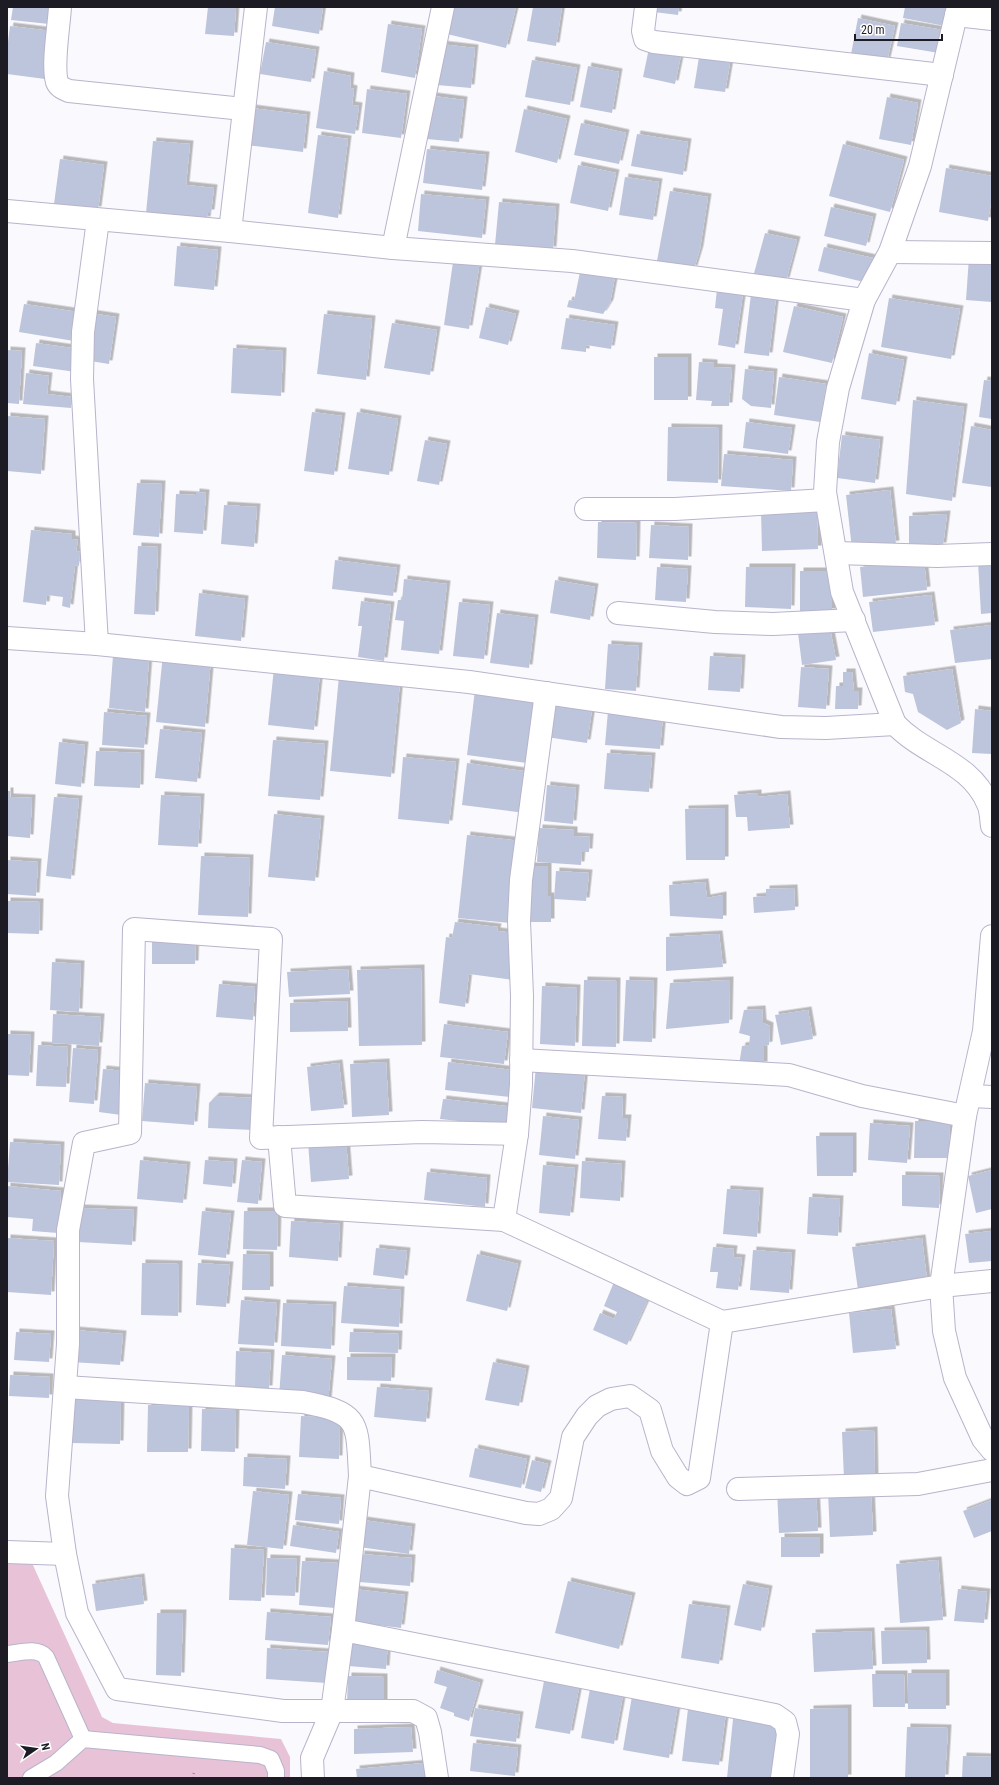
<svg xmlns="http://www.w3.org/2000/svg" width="999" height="1785" viewBox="0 0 999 1785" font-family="'Roboto Condensed',sans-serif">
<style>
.green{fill:#e8c3d8}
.building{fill:#bdc5dc;filter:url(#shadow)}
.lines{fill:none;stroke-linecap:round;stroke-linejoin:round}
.lane-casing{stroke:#b8b4cb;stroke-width:18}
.street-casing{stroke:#b8b4cb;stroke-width:24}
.path{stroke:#929198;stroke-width:2.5;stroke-dasharray:1 3;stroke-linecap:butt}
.lane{stroke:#fff;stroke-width:16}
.street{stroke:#fff;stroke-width:22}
</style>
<defs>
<filter id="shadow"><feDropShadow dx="3.5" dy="-3.5" stdDeviation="0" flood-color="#0004"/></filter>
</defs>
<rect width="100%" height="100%" fill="#faf9fe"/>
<!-- green -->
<path class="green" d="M7,1562L32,1563L102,1717L113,1723L281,1739L290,1757V1778H7Z"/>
<!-- building -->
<g class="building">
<path d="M13,7H51L49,24L11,20Z"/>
<path d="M208,7H236L234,36L205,34Z"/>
<path d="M275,7H323L319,34L272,26Z"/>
<path d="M453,7H516L506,48L447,34Z"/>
<path d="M533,7H562L556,46L527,41Z"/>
<path d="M654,7H679L678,15L654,12Z"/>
<path d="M905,7H949L945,26L903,18Z"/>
<path d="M858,18L895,26L887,61L851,54Z"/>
<path d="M901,23L949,31L945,54L897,46Z"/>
<path d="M388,24L422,29L415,78L381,72Z"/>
<path d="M10,26L51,31L45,79L7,74V50Z"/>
<path d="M266,42L316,50L311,82L260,74Z"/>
<path d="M440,44L475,48L471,88L437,85Z"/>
<path d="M649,48L681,55L675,84L643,77Z"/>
<path d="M699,57L730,63L725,92L694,88Z"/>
<path d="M532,60L577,68L570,105L525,97Z"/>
<path d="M588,66L619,72L612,113L580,107Z"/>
<path d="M324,71L351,76L350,88L354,89L352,105L359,106L355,134L316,128Z"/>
<path d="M367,89L407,94L401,138L362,133Z"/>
<path d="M433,96L464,100L459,142L427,139Z"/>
<path d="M887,97L918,103L911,145L879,139Z"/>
<path d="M251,108L307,115L303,152L247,145Z"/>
<path d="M524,109L567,119L557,163L515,152Z"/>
<path d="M581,123L626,133L619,164L574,155Z"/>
<path d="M637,134L688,142L683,175L631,166Z"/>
<path d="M318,135L348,139L338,218L308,213Z"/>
<path d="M153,141L190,144L186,185L214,188L211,213H208L207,220L146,213Z"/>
<path d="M843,144L904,160L890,212L829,196Z"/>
<path d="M427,149L486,155L482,190L423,183Z"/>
<path d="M60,159L104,165L98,210L54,204Z"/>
<path d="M578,165L616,173L608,211L570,203Z"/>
<path d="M946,168L992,176V196L988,221L939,212Z"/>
<path d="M625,177L659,182L653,220L619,215Z"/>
<path d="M670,191L708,197L700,249L694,269L657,261Z"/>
<path d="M421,194L486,200L482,238L418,231Z"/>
<path d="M499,202L556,207L553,250L495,245Z"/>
<path d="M831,207L873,217L866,246L824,236Z"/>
<path d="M765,233L797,240L786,281L753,277Z"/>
<path d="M177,246L218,250L214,290L174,286Z"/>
<path d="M824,247L873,258L868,283L818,271Z"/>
<path d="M969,257L992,259V302L966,300Z"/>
<path d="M480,261L469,329L444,325L453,262Z"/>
<path d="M580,272L615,277L610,303L603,314L567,307L569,300L574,301Z"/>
<path d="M717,289L743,293L735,348L718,345L723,309L715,308Z"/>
<path d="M751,294L776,297L769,356L744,353Z"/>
<path d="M889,298L960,309L951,359L881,347Z"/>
<path d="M24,304L78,312L74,341L19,332Z"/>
<path d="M794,306L843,317L832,363L783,352Z"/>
<path d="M486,307L516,314L508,345L479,338Z"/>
<path d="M90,313L116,317L109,364L84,360Z"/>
<path d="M324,314L372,319L366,380L317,374Z"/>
<path d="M566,318L615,325L611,349L586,345V352L561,349Z"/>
<path d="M392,323L437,330L430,375L384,368Z"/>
<path d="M36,343L79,349L76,372L33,366Z"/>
<path d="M233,348L283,351L281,396L231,393Z"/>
<path d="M7,350L22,351L19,404L7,403Z"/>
<path d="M869,353L904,360L896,405L861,399Z"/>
<rect x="654" y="357" width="34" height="43"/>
<path d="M699,362L714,363V367L732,368L729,406H711L712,401L696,400Z"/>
<path d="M745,369L774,372L771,408L751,406L742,399Z"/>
<path d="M26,373L49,376L47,394L72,397L71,408L23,404Z"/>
<path d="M779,377L826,384L820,422L774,415Z"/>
<path d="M984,380L992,381V419L979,417Z"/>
<path d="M913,400L964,407L952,501L906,494Z"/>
<path d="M312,412L342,416L334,475L304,471Z"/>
<path d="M357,412L398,419L389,475L348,469Z"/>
<path d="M7,416L45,419L41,474L7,471Z"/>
<path d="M746,422L792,428L788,454L743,448Z"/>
<path d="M971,426L992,430V487L962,483Z"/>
<path d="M668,427L719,428L718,483L667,481Z"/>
<path d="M842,435L880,440L875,483L837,478Z"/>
<path d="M425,440L447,444L439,485L417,481Z"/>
<path d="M724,454L793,460L791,491L721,486Z"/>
<path d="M137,483L162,484L159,537L133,535Z"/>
<path d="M890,490L896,544L852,549L846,495Z"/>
<path d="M196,492L206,493L203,534L174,532L176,494L196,495Z"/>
<path d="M224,505L257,507L254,547L221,544Z"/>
<path d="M817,511L818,549L762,551L761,512Z"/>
<path d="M947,514L943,546L909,548V516Z"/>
<path d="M598,522L637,523L636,560L597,558Z"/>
<path d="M651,525L689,527L688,560L649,558Z"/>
<path d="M31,530L72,534V539L78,540L76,551L80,552L79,566L75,565L70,608L62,606L63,597L47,595L46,605L23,602Z"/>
<path d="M138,546L158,547L155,615L134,614Z"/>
<path d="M335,560L397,568L393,596L332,589Z"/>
<path d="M924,560L927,590L863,597L860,567Z"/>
<path d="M992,561V613L981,614L978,562Z"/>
<path d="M657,567L688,569L686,602L655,600Z"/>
<path d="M746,567H792L791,609L745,607Z"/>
<rect x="800" y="571" width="32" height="41"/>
<path d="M404,579L447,584L439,654L401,650L404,621L395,620L398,600H402Z"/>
<path d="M555,580L595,587L590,620L550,613Z"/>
<path d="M199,593L245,599L241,641L195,636Z"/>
<path d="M931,595L935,625L873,632L869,602Z"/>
<path d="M361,601L391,605L384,661L358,657L362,626H358Z"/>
<path d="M459,602L490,605L484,659L453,656Z"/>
<path d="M497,613L535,618L529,668L490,663Z"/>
<path d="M829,623L836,660L802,665L797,625Z"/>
<path d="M992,625V659L955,663L950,630Z"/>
<path d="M608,644L639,646L636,691L605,689Z"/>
<path d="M163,654L211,659L205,727L156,722Z"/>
<path d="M113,656L149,659L145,712L109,708Z"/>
<path d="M710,656L742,658L740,692L708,690Z"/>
<path d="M801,667L829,669L826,709L798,707Z"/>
<path d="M274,668L320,673L314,730L268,725Z"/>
<path d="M952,669L961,723L947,730L918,712L913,694L905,692L903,676Z"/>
<path d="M843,672H852L854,691H859L858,709H835L836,686H843Z"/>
<path d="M339,676L400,682L391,777L330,771Z"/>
<path d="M475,690L542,699L534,764L467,755Z"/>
<path d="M551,704L592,710L587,743L546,737Z"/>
<path d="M975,709L992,711V754L972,753Z"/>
<path d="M608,711L663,716L660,749L605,745Z"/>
<path d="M104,712L147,716L144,748L102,745Z"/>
<path d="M160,729L202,733L197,782L155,778Z"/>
<path d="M273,740L325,744L320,800L268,796Z"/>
<path d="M59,742L85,745L81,787L55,784Z"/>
<path d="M96,751L141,753L140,788L94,786Z"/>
<path d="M607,753L652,756L649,792L604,789Z"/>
<path d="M403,757L456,762L449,824L398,819Z"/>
<path d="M467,763L530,772L525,813L462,805Z"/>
<path d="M547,785L576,788L573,824L544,821Z"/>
<path d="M7,791H10V797L32,798L30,838L7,836Z"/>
<path d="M758,793V797L787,794L790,828L748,831L747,817H736L734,795Z"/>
<path d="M161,795L201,797L198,847L158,845Z"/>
<path d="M54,797L79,799L71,879L46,876Z"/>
<path d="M725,808V860H686L685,809Z"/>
<path d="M274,814L321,819L315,881L268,877Z"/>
<path d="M539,828L574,830V836L590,837L589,852H582L581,865L537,862Z"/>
<path d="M467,835L520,841L511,923L458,918Z"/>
<path d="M201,856L250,858L248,917L198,915Z"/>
<path d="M7,860L38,862L36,896L7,894Z"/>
<path d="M526,866H548V896H551V922H526Z"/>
<path d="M556,871L589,873L586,901L554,899Z"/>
<path d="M705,882L707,898L723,895V919L670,916L669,885Z"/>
<path d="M794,888L795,910L754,913L753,897L766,896V889Z"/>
<path d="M7,901L40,902L39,934L7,933Z"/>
<path d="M455,922L498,927L497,931L515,933L513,980L469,974L465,1007L439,1003L446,937L452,938Z"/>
<path d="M152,933L196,934L195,964H152Z"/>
<path d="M719,934L723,967L666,971V937Z"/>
<path d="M52,962L81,964L79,1012L50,1010Z"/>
<path d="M421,968L422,1045L359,1046L357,970Z"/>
<path d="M348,969L350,994L289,997L287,972Z"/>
<path d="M584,980L617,981L616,1047L582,1046Z"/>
<path d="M626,980L654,981L652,1042L623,1041Z"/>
<path d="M730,980L729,1023L666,1029L670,983Z"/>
<path d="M219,984L255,987L253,1020L216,1017Z"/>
<path d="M542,986L577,988L575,1046L540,1044Z"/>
<path d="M347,1001L348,1031L290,1032V1003Z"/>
<path d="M762,1009L763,1023L770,1026L769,1045L764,1046V1065H739L742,1046L749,1045L750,1036L739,1033L744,1010Z"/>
<path d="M808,1010L813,1039L781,1045L775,1015Z"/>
<path d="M53,1014L101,1017L99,1046L52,1043Z"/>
<path d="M444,1024L508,1032L504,1064L440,1057Z"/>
<path d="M7,1034L31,1035L29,1076L7,1075Z"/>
<path d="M38,1045L68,1047L66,1087L36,1086Z"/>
<path d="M73,1048L98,1050L94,1104L69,1102Z"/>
<path d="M386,1062L389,1115L352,1117L350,1064Z"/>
<path d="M448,1062L513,1070L510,1097L445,1090Z"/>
<path d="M339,1063L344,1108L311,1111L307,1067Z"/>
<path d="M536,1066L585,1071L581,1113L532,1108Z"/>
<path d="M103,1069L125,1071L121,1115L99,1112Z"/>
<path d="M145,1083L197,1087L194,1125L142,1121Z"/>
<path d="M216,1096L255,1098L253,1130L208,1128L209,1103Z"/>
<path d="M602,1096L623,1097L622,1118H628L626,1141L598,1139Z"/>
<path d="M443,1099L514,1107L512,1127L440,1119Z"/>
<path d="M543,1116L579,1120L575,1159L539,1155Z"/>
<path d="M915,1121H950L949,1158H914Z"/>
<path d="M870,1123L910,1126L907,1163L868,1160Z"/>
<path d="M816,1136H853V1176H817Z"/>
<path d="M346,1140L349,1179L311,1182L308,1142Z"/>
<path d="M10,1142L61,1145L59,1185L7,1182Z"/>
<path d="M140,1160L187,1165L183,1203L137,1199Z"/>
<path d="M205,1160L234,1162L232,1187L203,1184Z"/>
<path d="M242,1160L262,1162L258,1204L237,1202Z"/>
<path d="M582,1161L622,1164L620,1201L580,1198Z"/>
<path d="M543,1165L575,1168L570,1216L539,1213Z"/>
<path d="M992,1170V1209L976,1213L968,1176Z"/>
<path d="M427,1172L487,1178L485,1207L424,1200Z"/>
<path d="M902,1175L940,1176L939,1208L902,1206Z"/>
<path d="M7,1186L61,1191L58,1233L32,1231L33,1219L7,1217Z"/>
<path d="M727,1189L760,1191L757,1237L723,1234Z"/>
<path d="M809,1197L840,1199L838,1236L807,1234Z"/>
<path d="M80,1208L134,1210L132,1245L78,1242Z"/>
<path d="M202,1211L231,1214L226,1258L198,1255Z"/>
<path d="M244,1211H278L277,1250L243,1249Z"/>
<path d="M291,1221L340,1224L338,1261L289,1257Z"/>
<path d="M992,1231V1261L969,1263L965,1234Z"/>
<path d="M7,1238L54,1241L51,1295L7,1292Z"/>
<path d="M922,1238L927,1280L858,1290L852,1247Z"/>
<path d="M713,1247L734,1249L733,1257L742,1258L738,1290L716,1288L718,1272H710Z"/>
<path d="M376,1248L407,1251L404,1279L373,1275Z"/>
<path d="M753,1250L792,1253L789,1293L750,1290Z"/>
<path d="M243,1254L270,1255V1290H242Z"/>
<path d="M477,1254L518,1264L507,1311L466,1301Z"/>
<path d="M142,1263L179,1264L178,1316L141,1315Z"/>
<path d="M198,1263L230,1265L226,1307L196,1305Z"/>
<path d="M614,1282L648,1299L627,1345L593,1330L600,1313L614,1319L617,1312L604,1306Z"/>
<path d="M344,1286L401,1290L399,1327L341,1323Z"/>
<path d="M241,1300L277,1303L274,1346L238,1344Z"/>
<path d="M283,1303L333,1305L331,1349L281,1346Z"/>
<path d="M891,1309L896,1349L853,1353L849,1313Z"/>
<path d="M74,1330L123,1334L120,1365L71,1362Z"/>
<path d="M16,1332L51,1334L49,1362L14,1360Z"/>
<path d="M350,1332L399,1334L398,1353L349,1352Z"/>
<path d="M236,1351L271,1353L269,1389L235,1388Z"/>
<path d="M282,1355L332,1359L328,1402L279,1397Z"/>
<path d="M347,1357H392L391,1381L347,1380Z"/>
<path d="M493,1362L526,1369L519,1406L485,1400Z"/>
<path d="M10,1375L50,1377L49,1398L9,1396Z"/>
<path d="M377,1387L429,1391L426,1422L374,1417Z"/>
<path d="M73,1397L121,1398L120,1444L72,1443Z"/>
<path d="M148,1405L189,1406L188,1452H147Z"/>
<path d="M202,1409L236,1410L235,1452L201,1451Z"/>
<path d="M301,1416L340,1418L339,1459L299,1457Z"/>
<path d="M874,1430L875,1479H844L842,1432Z"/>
<path d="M475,1448L527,1459L521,1488L469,1477Z"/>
<path d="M244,1457L287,1459L285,1489L243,1486Z"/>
<path d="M532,1460L548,1464L541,1492L525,1488Z"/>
<path d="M816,1488L818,1531L779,1533L777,1490Z"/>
<path d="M871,1489L873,1535L830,1537L828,1491Z"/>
<path d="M253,1491L289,1495L283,1549L247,1545Z"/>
<path d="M298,1494L341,1498L339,1524L295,1520Z"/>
<path d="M992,1500V1531L974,1538L963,1511Z"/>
<path d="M363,1520L412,1527L409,1554L359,1547Z"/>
<path d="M293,1525L339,1532L336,1553L290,1546Z"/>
<rect x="781" y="1537" width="39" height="20"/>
<path d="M231,1548L264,1550L261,1601L229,1600Z"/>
<path d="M361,1554L412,1558L410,1586L359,1582Z"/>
<path d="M267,1558L297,1559L295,1596L266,1595Z"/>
<path d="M938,1560L943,1620L900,1623L896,1564Z"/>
<path d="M302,1561L338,1563L335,1608L299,1605Z"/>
<path d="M141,1577L144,1604L96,1611L92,1584Z"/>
<path d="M568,1581L632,1596L619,1649L555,1633Z"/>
<path d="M743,1584L769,1589L761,1631L734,1625Z"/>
<path d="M353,1589L405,1595L401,1628L353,1622Z"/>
<path d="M958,1589L987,1592L984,1623L954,1621Z"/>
<path d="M689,1604L727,1609L719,1664L681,1658Z"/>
<path d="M267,1612L331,1617L328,1645L265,1640Z"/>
<path d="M157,1613H183L181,1676L156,1675Z"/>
<path d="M926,1630L927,1663L882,1664L881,1631Z"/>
<path d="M871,1631L873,1669L814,1672L812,1633Z"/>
<path d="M350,1637L388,1640L386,1669L348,1666Z"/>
<path d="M267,1648L328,1652L327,1683L266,1679Z"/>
<path d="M437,1670L480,1683L469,1721L454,1716V1713L440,1708L447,1687L434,1683Z"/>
<rect x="908" y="1673" width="38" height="36"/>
<path d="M872,1674H904L905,1707H873Z"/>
<path d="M348,1676L384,1677V1706L347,1704Z"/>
<path d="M544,1681L579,1688L570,1734L535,1728Z"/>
<path d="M590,1689L623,1695L614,1744L581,1738Z"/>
<path d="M633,1690L679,1698L669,1758L623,1750Z"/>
<path d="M689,1700L727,1705L719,1765L682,1761Z"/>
<path d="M475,1708L520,1715L516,1742L470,1736Z"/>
<path d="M848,1708V1778H810V1709Z"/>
<path d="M733,1719L777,1723L772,1778H727Z"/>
<path d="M411,1727L413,1752L354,1754V1729Z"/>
<path d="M907,1727L948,1728L945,1778H905Z"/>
<path d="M473,1743L518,1748L515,1776L470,1771Z"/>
<path d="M963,1756L992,1757V1778H962Z"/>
<path d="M425,1763L427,1778H357L356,1769Z"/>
</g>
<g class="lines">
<!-- lane casing -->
<g class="lane-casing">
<g id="lane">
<path d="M7,1654C19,1653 37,1647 46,1657L83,1739"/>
<path d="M31,1778L56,1763L83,1739L260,1755L271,1759L276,1771V1778"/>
</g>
</g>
<!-- street casing -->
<g class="street-casing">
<g id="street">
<path d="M60,7C59,26 52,65 57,82C59,87 64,89 69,91L243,109"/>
<path d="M646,7L643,31L645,39L654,42L942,75"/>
<path d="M958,7L920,166L890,252L864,300L838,388L828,442L825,492L842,592L895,724C924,755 971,762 988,804C991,810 991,819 992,826"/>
<path d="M956,15L992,19"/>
<path d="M7,211L230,231L393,248L572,261L864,300"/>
<path d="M230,231L256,7"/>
<path d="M393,248L443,7"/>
<path d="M890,252L992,253"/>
<path d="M586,509H675L826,500"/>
<path d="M836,553L937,556L992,554"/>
<path d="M618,613L715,622L773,624L854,620"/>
<path d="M7,638L97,644L469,682L781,727L826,728L895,724"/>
<path d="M97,644L82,379L83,332L98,220"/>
<path d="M992,936L984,1031L965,1116L941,1286L944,1331L955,1378L983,1439L992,1450"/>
<path d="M521,1060L789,1075L862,1096L965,1116"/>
<path d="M971,1096L992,1097"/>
<path d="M517,1134L422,1132L261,1138L271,939L134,929L130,1133L84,1143L68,1230V1344L57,1496L65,1554L77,1613L117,1689L283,1711H332L343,1630L775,1715L785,1722L788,1734L782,1778"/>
<path d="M279,1137L285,1206L504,1220L722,1322L699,1478L687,1484L678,1477L662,1451L650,1410L630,1396L611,1399L597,1406L587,1416L573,1437L561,1498L551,1509L539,1514L526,1513L360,1476L343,1630"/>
<path d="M504,1220L517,1134L521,1085L522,996L519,921L521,880L546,693"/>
<path d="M722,1322L941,1286L992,1281"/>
<path d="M65,1387L303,1402C361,1413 357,1422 360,1476"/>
<path d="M738,1489L918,1484L992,1470"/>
<path d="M7,1552L65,1554"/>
<path d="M313,1778L312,1758L332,1711H413L426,1718L430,1732L437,1778"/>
</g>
</g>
<!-- path -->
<path class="path" d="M193,1778L194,1772"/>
<!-- lane -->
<use href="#lane" class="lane"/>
<!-- street -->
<use href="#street" class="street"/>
</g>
<!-- border -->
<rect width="999" height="1785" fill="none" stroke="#1d1c24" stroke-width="16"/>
<!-- north arrow -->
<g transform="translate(36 1749) rotate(77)" stroke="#ffffff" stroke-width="3" paint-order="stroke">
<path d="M0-3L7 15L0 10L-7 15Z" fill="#1d1c24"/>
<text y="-6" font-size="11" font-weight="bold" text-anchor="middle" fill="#1d1c24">N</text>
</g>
<!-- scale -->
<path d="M855 34v6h87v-6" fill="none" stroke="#1d1c24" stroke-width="2"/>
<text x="861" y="34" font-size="12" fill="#1d1c24" stroke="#ffffff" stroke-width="3" paint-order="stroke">20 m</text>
</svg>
